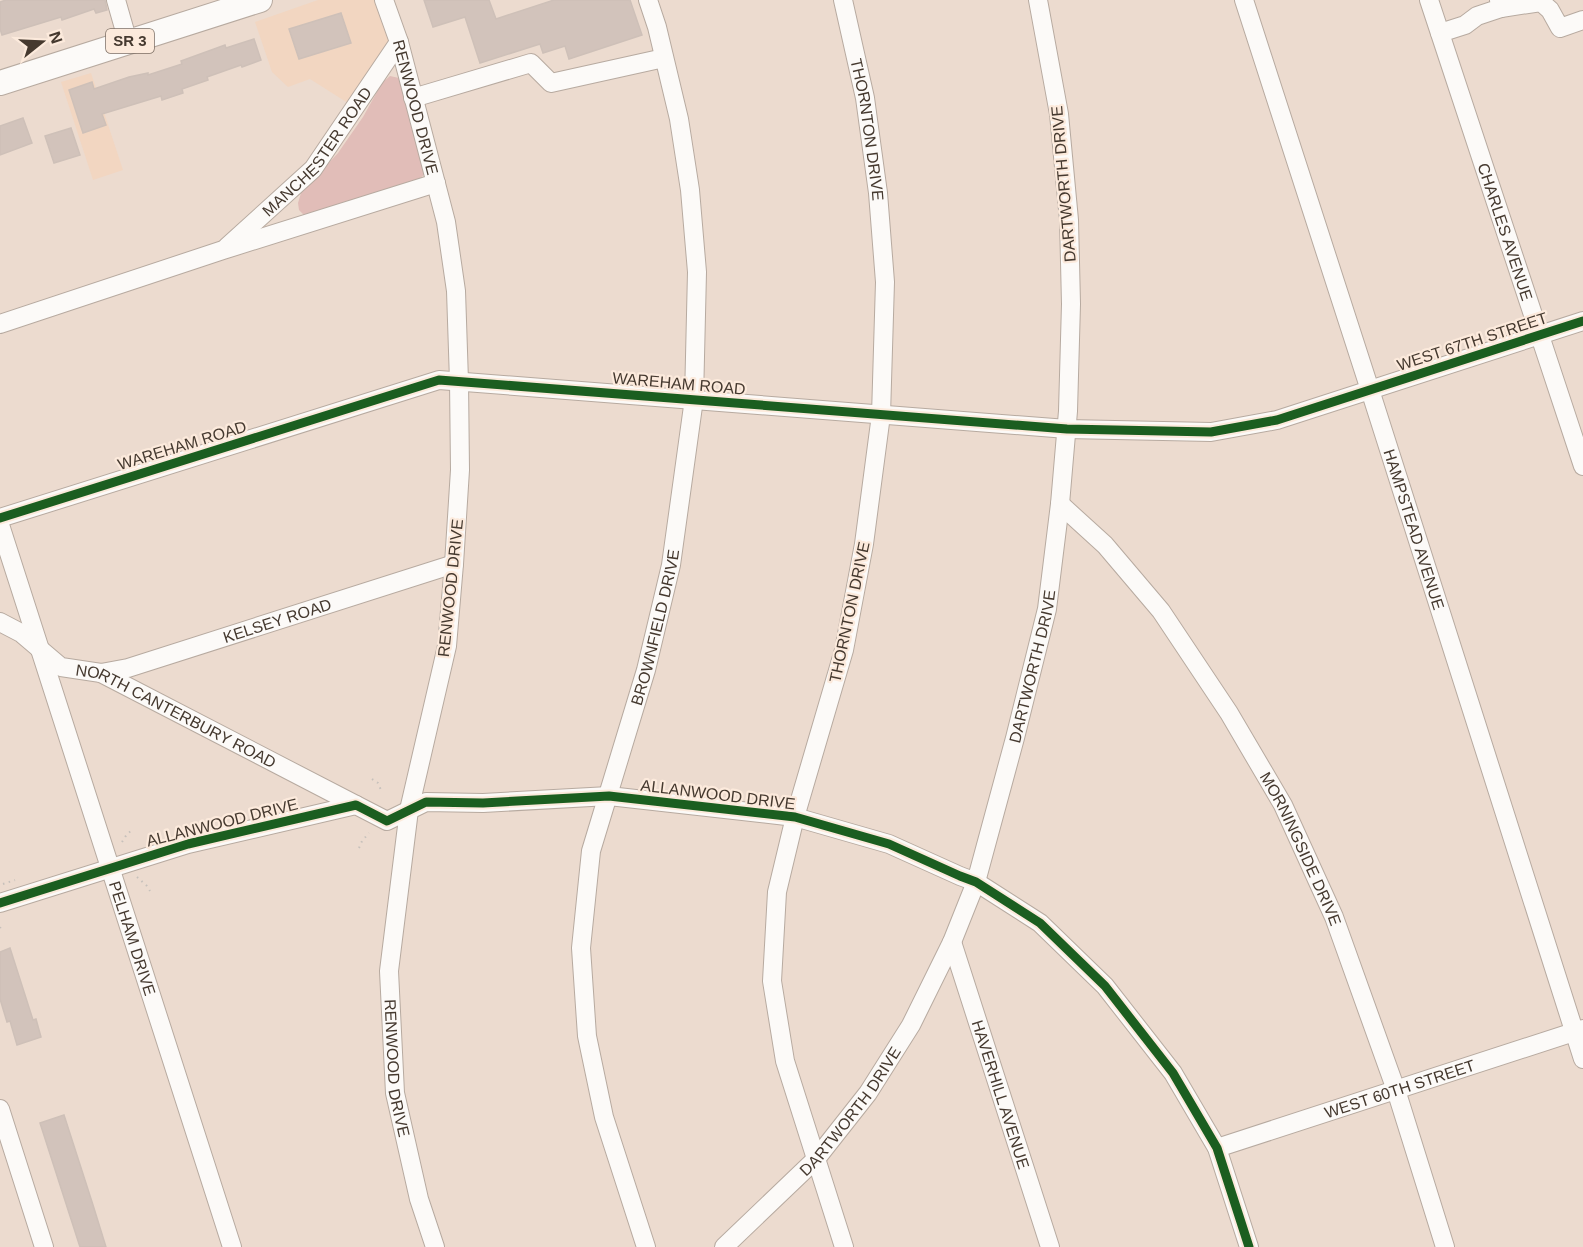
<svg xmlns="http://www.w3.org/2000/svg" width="1583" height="1247" viewBox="0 0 1583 1247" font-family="Helvetica,sans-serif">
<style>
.built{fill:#f2d6c1}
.green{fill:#e1bdb8}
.building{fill:#d2c3bb;stroke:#cec0b8;stroke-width:1.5}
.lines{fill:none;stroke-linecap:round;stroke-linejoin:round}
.minor-casing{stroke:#b7aaa0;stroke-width:20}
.major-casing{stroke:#b7aaa0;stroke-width:26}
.path{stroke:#c6c0bb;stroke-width:2;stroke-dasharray:1.5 4.5;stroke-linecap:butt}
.minor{stroke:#fcfaf8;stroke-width:18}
.major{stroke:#fcfaf8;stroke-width:24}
.cycleway-casing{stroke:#fceadc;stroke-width:13}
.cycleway{stroke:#1b5e20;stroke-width:9}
.labels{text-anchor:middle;stroke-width:4.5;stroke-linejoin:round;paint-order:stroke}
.shield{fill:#fceadc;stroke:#7c6e63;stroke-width:1.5}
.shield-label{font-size:15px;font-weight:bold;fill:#45392f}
.street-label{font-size:16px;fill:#45392f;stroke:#fceadc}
</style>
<rect width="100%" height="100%" fill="#ecdbcf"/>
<!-- built -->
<g class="built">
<path d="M318,0H379L392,41L351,105L310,79L288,87L272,72L255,22Z"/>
<path d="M91,73L123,170L93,180L61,82Z"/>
</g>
<!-- green -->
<path class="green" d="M390,76L399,78L426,173L417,181L312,215H304L299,210L298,203L301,193L338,153L363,117L382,83Z"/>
<!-- building -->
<g class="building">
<path d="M6,0H105L107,10L96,13L94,9L62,20L61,17L2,35L0,29V2Z"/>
<path d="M424,0H489L496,19L554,0H630L642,35L569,59L565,46L543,53L540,44L480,63L465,17L433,27Z"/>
<path d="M341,13L351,43L299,59L289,29Z"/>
<path d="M254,39L261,60L242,67L241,65L207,77L208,80L182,89L183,93L162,100L161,96L102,114L106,125L83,133L69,90L92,82L94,89L129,77L148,73V75L182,64L181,61L225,45L226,48Z"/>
<path d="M23,118L32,143L0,155V126Z"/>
<path d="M71,128L80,155L54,163L45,136Z"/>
<path d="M10,948L33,1020L36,1019L41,1037L17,1045L10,1021L7,1022L0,999V952Z"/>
<path d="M64,1115L93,1205L106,1247H80L40,1123Z"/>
</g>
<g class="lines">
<!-- minor casing -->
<g class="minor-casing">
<g id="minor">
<path d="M116,0L128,42"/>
<path id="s1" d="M384,0L399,42L446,222L456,291L459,381L460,470L454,564L447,646L409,810L389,971L395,1093L419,1199L435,1247"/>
<path id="s2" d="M843,0L865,98L878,193L885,282L881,415L864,544L844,650L795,817L777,892L772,981L785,1061L844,1247"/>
<path id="s3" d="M1244,0L1370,390L1583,1059"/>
<path id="s4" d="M1429,0L1583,466"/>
<path d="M1501,8L1541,2L1550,10L1560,28L1583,20"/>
<path d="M1440,33L1465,25L1477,16L1501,8L1499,0"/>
<path d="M413,98L531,63L551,83L664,58"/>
<path id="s5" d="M227,247L313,169L399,42"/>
<path d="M0,324L223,250L436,183"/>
<path id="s6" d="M1060,504L1105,545L1161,611L1229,713L1283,805L1334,917L1396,1090L1445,1247"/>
<path d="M0,518L439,380L1067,429L1211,432L1277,420L1583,321"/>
<path id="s7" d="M0,525L232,1247"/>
<path id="s8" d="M0,622L21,633L61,667L101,673L356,805"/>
<path id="s9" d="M101,673L128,668L454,564"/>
<path d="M0,903L188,844L356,805L387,821L426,802L483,803L609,796L795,817L889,844L960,876L976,882L1040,923L1105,986L1173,1073L1217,1148L1249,1247"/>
<path id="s10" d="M952,942L1050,1247"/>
<path d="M0,1109L44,1247"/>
<path id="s11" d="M1217,1148L1583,1029"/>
<path id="s12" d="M646,1247L604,1117L587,1036L581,948L591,851L646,670L671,565L694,399L697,272L690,190L679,119L657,27L648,0"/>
<path id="s13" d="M724,1247L816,1159L868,1093L911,1025L952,942L976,882L1015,738L1047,609L1060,504L1068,411L1071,304L1069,220L1059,114L1038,0"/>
</g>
</g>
<!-- major casing -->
<g class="major-casing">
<path id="major" d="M0,83L260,0"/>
</g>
<!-- path -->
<g class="path">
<path d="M372,779L378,783L381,790"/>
<path d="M122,842L127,834L131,831"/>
<path d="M359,848L362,841L369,833"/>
<path d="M137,877L147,886L150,891"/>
<path d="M3,884L15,880"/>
<path d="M0,927L1,930"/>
</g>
<!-- minor -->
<use href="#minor" class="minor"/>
<!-- major -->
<use href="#major" class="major"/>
<!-- cycleway casing -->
<g class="cycleway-casing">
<g id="cycleway">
<path d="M0,518L439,380L1067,429L1211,432L1277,420L1583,321"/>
<path d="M0,903L188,844L356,805L387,821L426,802L483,803L609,796L795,817L889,844L960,876L976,882L1040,923L1105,986L1173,1073L1217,1148L1249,1247"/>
</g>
</g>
<!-- cycleway -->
<use href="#cycleway" class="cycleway"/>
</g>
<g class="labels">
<!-- shield labels -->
<rect class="shield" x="106" y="29" width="48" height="24" rx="4.5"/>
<g class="shield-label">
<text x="130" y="46">SR 3</text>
</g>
<!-- street labels -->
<g class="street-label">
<text dy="6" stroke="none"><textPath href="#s1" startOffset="112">RENWOOD DRIVE</textPath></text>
<text dy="6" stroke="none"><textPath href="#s2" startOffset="132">THORNTON DRIVE</textPath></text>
<text dy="6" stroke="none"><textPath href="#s5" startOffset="132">MANCHESTER ROAD</textPath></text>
<text transform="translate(1063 184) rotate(-95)" y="6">DARTWORTH DRIVE</text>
<text dy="6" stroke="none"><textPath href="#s4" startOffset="244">CHARLES AVENUE</textPath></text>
<text transform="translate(1472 341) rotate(-18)" y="6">WEST 67TH STREET</text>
<text transform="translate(679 383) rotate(5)" y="6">WAREHAM ROAD</text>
<text transform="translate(182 445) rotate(-17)" y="6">WAREHAM ROAD</text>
<text dy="6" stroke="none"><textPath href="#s3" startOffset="556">HAMPSTEAD AVENUE</textPath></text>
<text transform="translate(450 588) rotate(-84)" y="6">RENWOOD DRIVE</text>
<text transform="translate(849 612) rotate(-78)" y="6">THORNTON DRIVE</text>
<text dy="6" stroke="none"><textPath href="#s9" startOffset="184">KELSEY ROAD</textPath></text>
<text dy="6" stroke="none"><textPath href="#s12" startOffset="638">BROWNFIELD DRIVE</textPath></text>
<text dy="6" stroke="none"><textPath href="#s13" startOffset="672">DARTWORTH DRIVE</textPath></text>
<text dy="6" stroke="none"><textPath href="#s8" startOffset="202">NORTH CANTERBURY ROAD</textPath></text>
<text transform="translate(718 794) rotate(7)" y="6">ALLANWOOD DRIVE</text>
<text transform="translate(222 822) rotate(-14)" y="6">ALLANWOOD DRIVE</text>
<text dy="6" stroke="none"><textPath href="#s6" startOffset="424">MORNINGSIDE DRIVE</textPath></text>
<text dy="6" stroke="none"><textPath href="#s7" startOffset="434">PELHAM DRIVE</textPath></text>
<text dy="6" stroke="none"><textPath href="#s1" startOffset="1084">RENWOOD DRIVE</textPath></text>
<text dy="6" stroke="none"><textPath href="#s11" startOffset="192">WEST 60TH STREET</textPath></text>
<text dy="6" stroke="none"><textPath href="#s10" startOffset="160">HAVERHILL AVENUE</textPath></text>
<text dy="6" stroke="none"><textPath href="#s13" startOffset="186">DARTWORTH DRIVE</textPath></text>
</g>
</g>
<!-- north arrow -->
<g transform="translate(42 42) rotate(72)" stroke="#fceadc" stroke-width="4.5" paint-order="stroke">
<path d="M0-4.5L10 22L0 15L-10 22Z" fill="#45392f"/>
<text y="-9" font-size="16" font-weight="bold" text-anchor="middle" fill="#45392f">N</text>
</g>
</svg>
